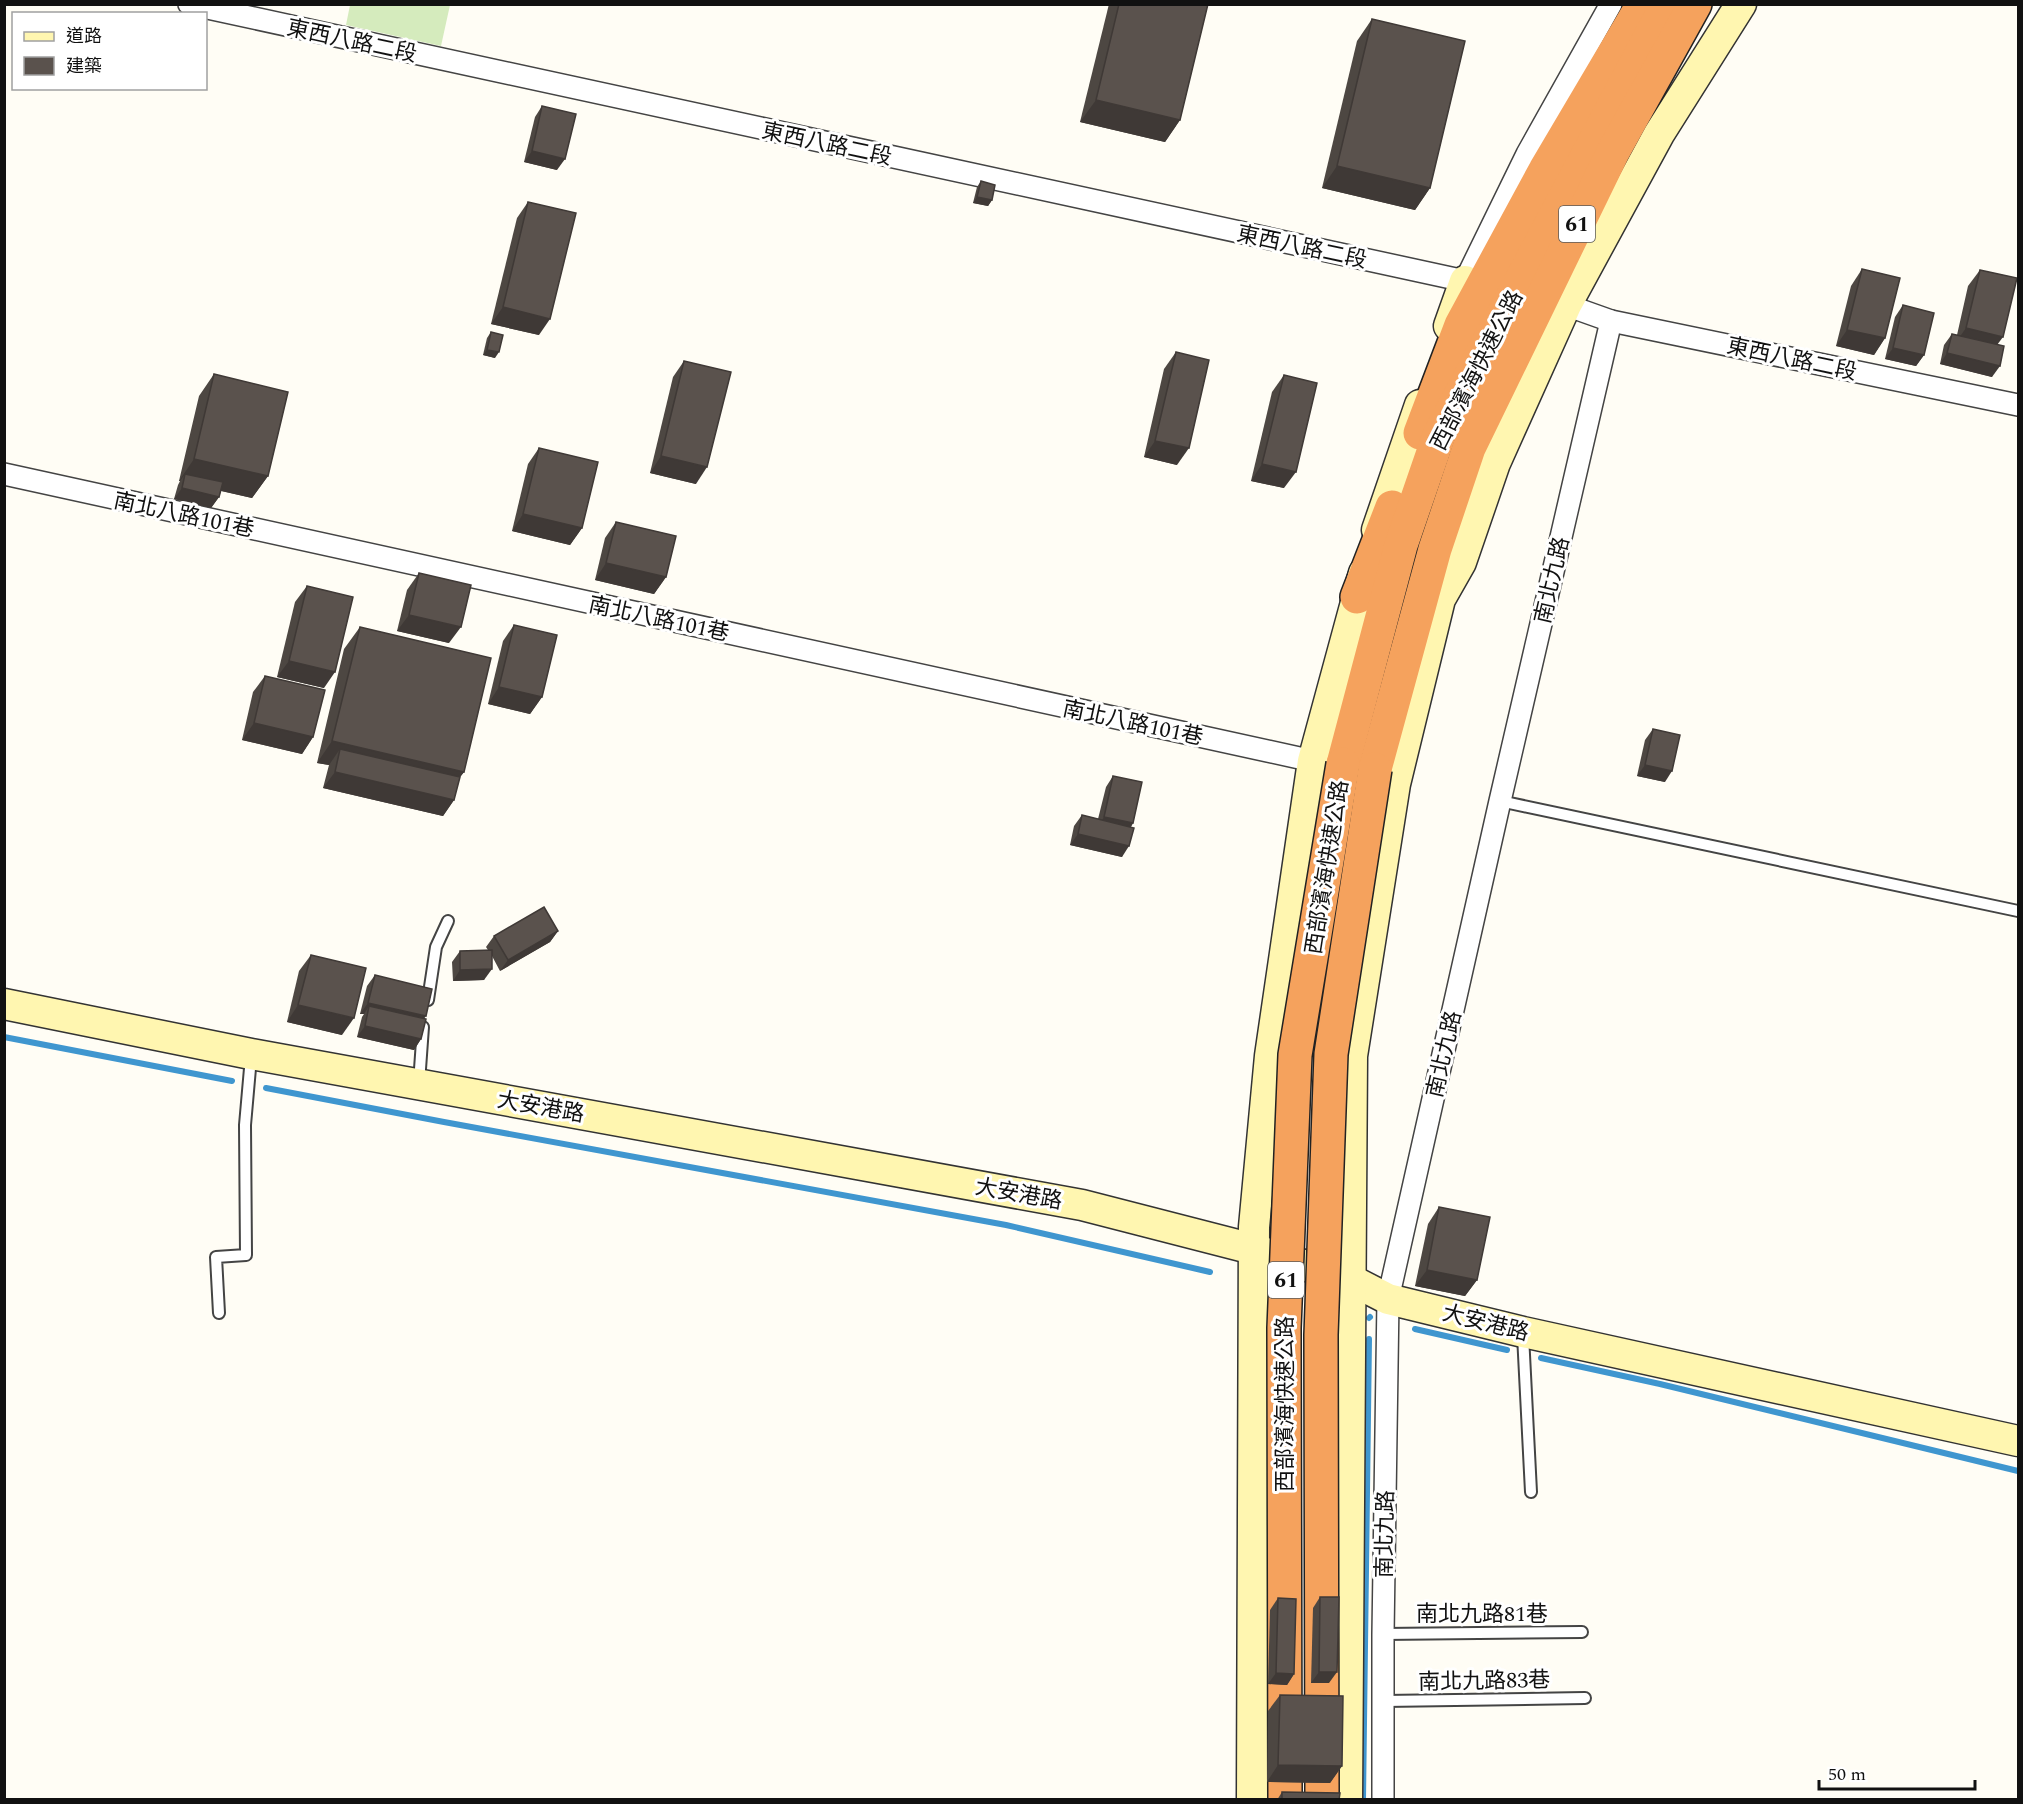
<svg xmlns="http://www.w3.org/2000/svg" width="2023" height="1804" viewBox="0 0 2023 1804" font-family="Spectral,'Noto Sans TC',serif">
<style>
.green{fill:#d5ebbd}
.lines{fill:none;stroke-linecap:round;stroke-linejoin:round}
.stream{stroke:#3f96cf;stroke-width:6}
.lane-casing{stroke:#444;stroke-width:14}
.street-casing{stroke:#444;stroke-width:24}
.secondary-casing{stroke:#333;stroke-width:33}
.highway-casing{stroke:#222;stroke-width:36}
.lane{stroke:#fff;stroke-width:10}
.street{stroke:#fff;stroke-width:21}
.secondary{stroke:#fff6b0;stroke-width:30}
.highway{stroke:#f5a25d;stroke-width:33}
.highway-bridge-casing{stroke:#222;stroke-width:36;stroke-linecap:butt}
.highway-bridge{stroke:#f5a25d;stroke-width:33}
.wall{fill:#4d4742}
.shaded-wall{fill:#3f3936}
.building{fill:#5a524d;stroke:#3f3936;stroke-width:1.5}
.labels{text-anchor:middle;stroke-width:6;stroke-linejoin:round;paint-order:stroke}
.shield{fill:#fff;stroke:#585858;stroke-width:1.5}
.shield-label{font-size:21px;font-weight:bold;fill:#111}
.street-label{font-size:22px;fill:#111;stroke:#fff}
</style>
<rect width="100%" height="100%" fill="#fffdf5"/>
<!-- green -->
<path class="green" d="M350,5V4L450,5L441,46L346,25Z"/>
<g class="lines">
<!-- stream -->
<g class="stream">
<path d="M4,1037L232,1081"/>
<path d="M266,1088L444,1122L1006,1225L1210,1272"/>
<path d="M1369,1318L1370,1317"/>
<path d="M1415,1329L1507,1350"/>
<path d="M1541,1358L1660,1384L2018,1471"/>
<path d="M1363,1800L1369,1339"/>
</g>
<!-- lane casing -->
<g class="lane-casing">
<g id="lane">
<path d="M1500,801L2018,911"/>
<path d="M428,1000L436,947L448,921"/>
<path d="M419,1083L423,1027"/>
<path d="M219,1313L216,1257L246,1255L245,1125L251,1057"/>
<path d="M1523,1335L1531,1492"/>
<path d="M1383,1634L1582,1632"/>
<path d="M1384,1701L1585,1698"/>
</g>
</g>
<!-- street casing -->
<g class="street-casing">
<g id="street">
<path d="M189,4L1465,281L1527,154L1611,4"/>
<path d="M1566,305L1611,321L2018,405"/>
<path d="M4,474L1313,761"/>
<path d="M1383,1800V1634L1388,1299L1500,801L1611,321"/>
</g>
</g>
<!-- secondary casing -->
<g class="secondary-casing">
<g id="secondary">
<path d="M1449,326L1465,281"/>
<path d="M1377,530L1420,405"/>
<path d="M4,1004L251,1054L1082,1205L1253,1249L1351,1280L1388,1299L1523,1332L2018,1441"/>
<path d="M1252,1800L1254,1227L1270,1056L1313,761L1364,573"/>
<path d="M1347,1800L1352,1056L1395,784L1440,599L1461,562L1495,463L1566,305L1659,134L1741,4"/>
</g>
</g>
<!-- highway casing -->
<g class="highway-casing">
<g id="highway">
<path d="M1420,433L1461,325L1545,170L1639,11"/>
<path d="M1357,597L1392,507"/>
<path d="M1343,764L1401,545L1439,435L1662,14L1668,4"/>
<path d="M1375,769L1435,549L1469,448L1613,152L1695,4"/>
</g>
</g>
<!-- lane -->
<use href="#lane" class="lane"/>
<!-- street -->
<use href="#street" class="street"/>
<!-- secondary -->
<use href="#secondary" class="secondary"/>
<!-- highway -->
<use href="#highway" class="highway"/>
<!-- highway-bridge casing -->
<g class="highway-bridge-casing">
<g id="highway-bridge">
<path d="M1285,1800L1284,1328L1295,1055L1343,764"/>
<path d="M1322,1800L1321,1335L1331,1054L1375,769"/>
</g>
</g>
<!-- highway-bridge -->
<use href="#highway-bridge" class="highway-bridge"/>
</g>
<!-- wall -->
<g class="wall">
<path d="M1109,4H1208L1180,120L1165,142L1080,122Z"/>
<path d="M1372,19L1430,188L1415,210L1322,188L1357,41Z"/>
<path d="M542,106L557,170L524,162L535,117Z"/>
<path d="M981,181L992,200L988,206L973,203L977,187Z"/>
<path d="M528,202L539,335L491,324L517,218Z"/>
<path d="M1862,269L1885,338L1874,355L1836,346L1851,286Z"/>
<path d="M1980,270L1997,345L1992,377L1940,364L1944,345L1952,334L1957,335L1968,286Z"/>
<path d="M1903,305L1924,355L1916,366L1885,359L1895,317Z"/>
<path d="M491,332L495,358L483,355L487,338Z"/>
<path d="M1176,352L1177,465L1144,457L1164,369Z"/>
<path d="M684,361L696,484L650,473L673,377Z"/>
<path d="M214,374L268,476L252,498L221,491L219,497L211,508L174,499L178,485L180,481H179L199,396Z"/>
<path d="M1284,375V488L1251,481L1272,392Z"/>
<path d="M539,448L582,528L570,545L512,531L528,464Z"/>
<path d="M616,522L666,577L654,594L595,580L605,538Z"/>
<path d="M419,573L449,643L397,631L407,590Z"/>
<path d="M307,586L324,688L277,677L295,602Z"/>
<path d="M514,625L542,697L530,714L488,704L503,641Z"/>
<path d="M360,627L464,772L460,777L454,800L443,816L323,788L329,765L317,763L344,649Z"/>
<path d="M265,676L313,737L302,754L242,740L253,692Z"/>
<path d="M1653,729L1665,782L1637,776L1645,740Z"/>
<path d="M1113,776L1133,823L1131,827L1122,857L1070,845L1074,826L1082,815L1098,819L1106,787Z"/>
<path d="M558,931L550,942L500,971L492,956L484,980L453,981L452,962L460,951L488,950L486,947L494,936Z"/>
<path d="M311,955L342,1035L287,1022L299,971Z"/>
<path d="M375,975L424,1019L421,1039L414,1050L357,1037L362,1017L364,1014H360L367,986Z"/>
<path d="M1439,1207L1477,1280L1465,1296L1415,1286L1428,1224Z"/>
<path d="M1320,1597L1329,1683H1311L1313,1608Z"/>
<path d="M1278,1598L1294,1674L1287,1685L1268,1684L1270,1610Z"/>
<path d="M1280,1695L1342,1766L1330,1783L1267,1782L1268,1711Z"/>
<path d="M1282,1792L1339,1800H1277Z"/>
</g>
<!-- shaded-wall -->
<g class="shaded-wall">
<path d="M1096,100L1180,120L1165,142L1080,122Z"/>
<path d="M532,151L565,159L557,170L524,162Z"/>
<path d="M1337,166L1430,188L1415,210L1322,188Z"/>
<path d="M977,197L992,200L988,206L973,203Z"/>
<path d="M503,307L550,319L539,335L491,324Z"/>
<path d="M1966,328L2003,337L1991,353L1954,345Z"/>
<path d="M1847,330L1885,338L1874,355L1836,346Z"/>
<path d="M1893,348L1924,355L1916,366L1885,359Z"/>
<path d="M487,350L499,352L495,358L483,355Z"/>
<path d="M1947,353L2000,366L1992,377L1940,364Z"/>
<path d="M1155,441L1189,448L1177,465L1144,457Z"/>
<path d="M661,456L707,467L696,484L650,473Z"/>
<path d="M194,459L268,476L252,498L183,482L185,474L180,481H179Z"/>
<path d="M1262,464L1296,472L1284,488L1251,481Z"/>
<path d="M182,488L219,497L211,508L174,499Z"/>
<path d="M523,514L582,528L570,545L512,531Z"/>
<path d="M606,563L666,577L654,594L595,580Z"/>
<path d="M409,615L461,627L449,643L397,631Z"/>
<path d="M289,661L335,672L324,688L277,677Z"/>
<path d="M499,687L542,697L530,714L488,704Z"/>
<path d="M254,723L313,737L302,754L242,740Z"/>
<path d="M332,741L464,772L448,793L340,749L329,765L317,763Z"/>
<path d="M1645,765L1672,771L1665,782L1637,776Z"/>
<path d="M335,772L454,800L443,816L323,788Z"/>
<path d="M1104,817L1133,823L1126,834L1097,828Z"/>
<path d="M1078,834L1129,846L1122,857L1070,845Z"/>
<path d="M558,931L550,942L500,971L508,960Z"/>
<path d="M492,969L484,980L453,981L460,970Z"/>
<path d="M368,1003L426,1016L418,1027L369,1006L364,1014H360Z"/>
<path d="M298,1005L354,1018L342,1035L287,1022Z"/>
<path d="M365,1026L421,1039L414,1050L357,1037Z"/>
<path d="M1427,1270L1477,1280L1465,1296L1415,1286Z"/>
<path d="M1319,1672H1337L1329,1683H1311Z"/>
<path d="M1276,1673L1294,1674L1287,1685L1268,1684Z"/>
<path d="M1278,1765L1342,1766L1330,1783L1267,1782Z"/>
</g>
<!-- building -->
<g class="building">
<path d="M1119,4H1208L1180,120L1096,100Z"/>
<path d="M1372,19L1465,41L1430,188L1337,166Z"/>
<path d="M542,106L576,114L565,159L532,151Z"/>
<path d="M981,181L995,185L992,200L977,197Z"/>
<path d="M528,202L576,213L550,319L503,307Z"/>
<path d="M1862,269L1900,278L1885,338L1847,330Z"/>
<path d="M1980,270L2017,278L2003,337L1966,328Z"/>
<path d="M1903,305L1934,313L1924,355L1893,348Z"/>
<path d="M491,332L503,335L499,352L487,350Z"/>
<path d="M1952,334L2004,346L2000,366L1947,353Z"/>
<path d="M1176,352L1209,360L1189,448L1155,441Z"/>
<path d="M684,361L731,372L707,467L661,456Z"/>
<path d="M214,374L288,392L268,476L194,459Z"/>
<path d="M1284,375L1317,383L1296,472L1262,464Z"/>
<path d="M539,448L598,462L582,528L523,514Z"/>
<path d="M185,474L223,482L219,497L182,488Z"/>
<path d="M616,522L676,536L666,577L606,563Z"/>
<path d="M419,573L471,585L461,627L409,615Z"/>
<path d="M307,586L353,597L335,672L289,661Z"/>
<path d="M514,625L557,635L542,697L499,687Z"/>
<path d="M360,627L491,658L464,772L332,741Z"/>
<path d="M265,676L325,690L313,737L254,723Z"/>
<path d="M1653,729L1680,735L1672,771L1645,765Z"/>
<path d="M340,749L460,777L454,800L335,772Z"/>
<path d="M1113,776L1142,782L1133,823L1104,817Z"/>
<path d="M1082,815L1134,828L1129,846L1078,834Z"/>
<path d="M544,907L558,931L508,960L494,936Z"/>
<path d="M492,950V969L460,970V951Z"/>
<path d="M311,955L366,968L354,1018L298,1005Z"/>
<path d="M375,975L432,989L426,1016L368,1003Z"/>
<path d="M369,1006L426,1019L421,1039L365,1026Z"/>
<path d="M1439,1207L1490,1217L1477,1280L1427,1270Z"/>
<path d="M1320,1597H1339L1337,1672H1319Z"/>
<path d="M1278,1598L1296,1599L1294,1674L1276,1673Z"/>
<path d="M1280,1695L1343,1696L1342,1766L1278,1765Z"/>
<path d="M1282,1792L1340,1793L1339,1800H1282Z"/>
</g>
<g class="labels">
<!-- shield labels -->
<g class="shield">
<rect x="1559" y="206" width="36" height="36" rx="4.5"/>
<rect x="1268" y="1262" width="36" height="36" rx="4.5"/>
</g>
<g class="shield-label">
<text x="1577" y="231">61</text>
<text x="1286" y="1287">61</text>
</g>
<!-- street labels -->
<g class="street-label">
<text transform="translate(352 40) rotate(12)" y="8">東西八路二段</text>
<text transform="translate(827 143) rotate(12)" y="8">東西八路二段</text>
<text transform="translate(1302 246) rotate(12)" y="8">東西八路二段</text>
<text transform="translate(1792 358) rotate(12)" y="8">東西八路二段</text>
<text transform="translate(1476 370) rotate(-63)" y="8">西部濱海快速公路</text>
<text transform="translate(184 514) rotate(12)" y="8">南北八路101巷</text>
<text transform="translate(1551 580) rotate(-77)" y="8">南北九路</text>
<text transform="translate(659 618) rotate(12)" y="8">南北八路101巷</text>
<text transform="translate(1133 722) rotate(12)" y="8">南北八路101巷</text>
<text transform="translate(1326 867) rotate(-81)" y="8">西部濱海快速公路</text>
<text transform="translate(1443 1054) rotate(-77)" y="8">南北九路</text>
<text transform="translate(541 1106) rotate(10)" y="8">大安港路</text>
<text transform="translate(1019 1193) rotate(10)" y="8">大安港路</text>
<text transform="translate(1486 1322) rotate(14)" y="8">大安港路</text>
<text transform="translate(1284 1404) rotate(-90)" y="8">西部濱海快速公路</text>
<text transform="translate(1384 1534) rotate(-89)" y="8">南北九路</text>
<text x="1482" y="1621">南北九路81巷</text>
<text transform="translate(1484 1680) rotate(-1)" y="8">南北九路83巷</text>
</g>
</g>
<!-- border -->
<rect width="2023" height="1804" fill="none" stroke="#111111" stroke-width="12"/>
<!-- legend -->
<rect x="12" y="12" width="195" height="78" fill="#ffffff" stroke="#a0a0a0" stroke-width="1.5"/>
<rect x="24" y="32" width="30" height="9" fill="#fff6b0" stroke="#a0a0a0" stroke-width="1.5"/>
<text x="66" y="42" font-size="18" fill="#111111">道路</text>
<rect x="24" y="57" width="30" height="18" fill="#5a524d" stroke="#a0a0a0" stroke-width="1.5"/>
<text x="66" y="72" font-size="18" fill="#111111">建築</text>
<!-- scale -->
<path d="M1819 1780v9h156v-9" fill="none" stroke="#111111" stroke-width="3"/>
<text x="1828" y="1780" font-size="18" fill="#111111" stroke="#ffffff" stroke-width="4.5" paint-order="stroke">50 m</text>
</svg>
